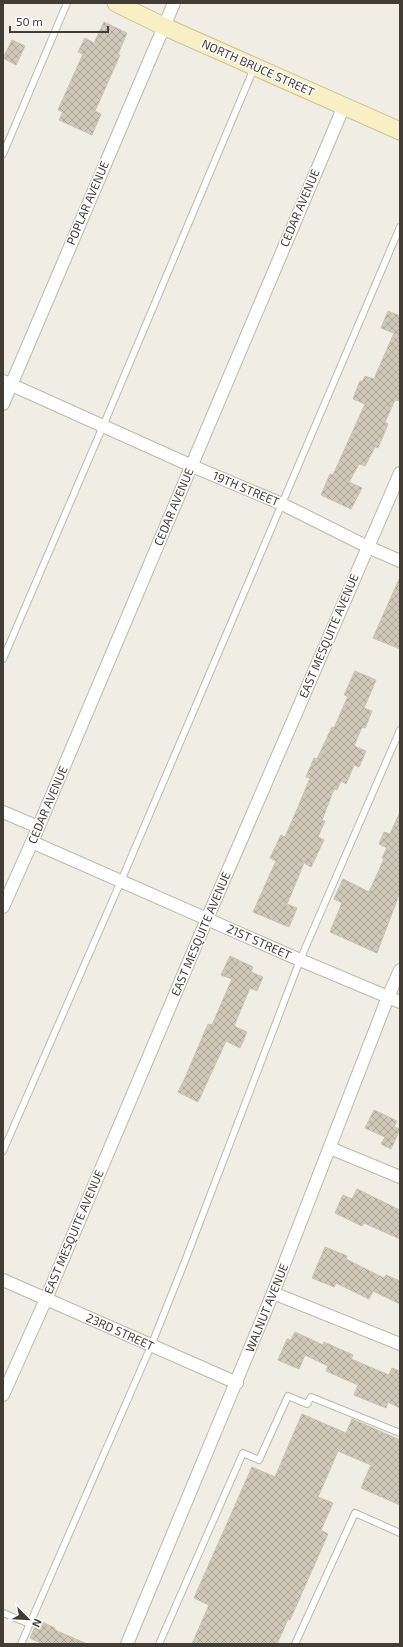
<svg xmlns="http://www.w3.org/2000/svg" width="403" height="1647" viewBox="0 0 403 1647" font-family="'Exo 2',sans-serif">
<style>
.building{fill:url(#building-cross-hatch);stroke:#cac1ae}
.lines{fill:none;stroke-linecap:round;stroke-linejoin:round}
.lane-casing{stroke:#bdb8aa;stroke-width:8}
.street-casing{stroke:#bdb8aa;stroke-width:14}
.secondary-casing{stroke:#cbc197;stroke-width:19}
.lane{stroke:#fff;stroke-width:6}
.street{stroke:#fff;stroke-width:12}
.secondary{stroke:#f8efc5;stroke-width:17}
.labels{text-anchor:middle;stroke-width:3;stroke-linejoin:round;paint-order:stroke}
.street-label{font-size:12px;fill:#413d34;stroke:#fff}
</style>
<defs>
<pattern id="building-cross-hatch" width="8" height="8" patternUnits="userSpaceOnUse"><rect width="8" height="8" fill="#d0c9ba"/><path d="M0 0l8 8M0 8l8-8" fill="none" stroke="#aaa498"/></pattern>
</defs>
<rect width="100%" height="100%" fill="#f0ede4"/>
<!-- building -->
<g class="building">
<path d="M104,22L127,33L118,54L120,55L95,111L101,114L92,135L59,120L63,112L58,110L83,54L78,52L85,38L94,43Z"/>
<path d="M12,40L25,46L16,65L3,58Z"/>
<path d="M388,311L400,316V401L395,400L385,422L388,424L378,448L375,447L365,466L359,464L349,482L362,488L351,509L321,495L330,474L333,475L365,404L353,399L360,381L362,382L365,376L374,379L394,333L381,328Z"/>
<path d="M400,577V649L373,638Z"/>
<path d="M355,671L376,680L364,708L372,711L365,728L362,727L354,746L366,751L359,767L354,765L346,784L341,781L337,790L334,789L322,820L325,821L318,837L324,840L311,867L304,863L287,904L297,908L289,927L253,912L276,861L270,858L281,835L285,837L298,807L310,778L306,777L314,758L317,759L332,727L334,728L348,696L344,695Z"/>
<path d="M400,812V892L377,953L330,932L342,903L334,899L343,879L369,892L384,859L382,858L387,848L379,844L384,832L390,834Z"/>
<path d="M230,956L253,967L251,972L263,977L257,991L250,988L234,1026L247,1032L240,1048L226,1041L198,1102L178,1092L185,1078L208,1024L212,1025L232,979L221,975Z"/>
<path d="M374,1110L397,1121L394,1127L400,1129L391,1149L381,1144L385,1137L365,1128Z"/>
<path d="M357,1189L400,1210V1239L364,1223L362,1226L335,1213L343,1195L352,1199Z"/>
<path d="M325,1247L347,1256L346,1259L384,1278L386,1275L400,1281V1304L373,1291L369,1299L336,1283L334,1287L312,1278Z"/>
<path d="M295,1332L323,1345L324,1342L353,1355L351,1359L389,1375L392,1368L400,1371V1408L388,1402L386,1408L354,1395L358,1385L326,1371L328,1366L305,1355L299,1369L278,1360L287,1339L291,1340Z"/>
<path d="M302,1414L346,1433L352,1419L400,1440V1505L361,1488L371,1465L338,1451L318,1497L333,1503L321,1530L328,1534L290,1620L288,1619L277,1644H192L209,1605L194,1598L252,1467L275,1477Z"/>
<path d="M38,1620L55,1628V1630L87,1644H43L30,1638Z"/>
</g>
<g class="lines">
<!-- lane casing -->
<g class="lane-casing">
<g id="lane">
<path d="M3,154L67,3"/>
<path d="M3,659L109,412L254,68"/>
<path d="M3,1151L121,881L400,227"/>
<path d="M3,1613L30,1624"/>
<path d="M21,1644L151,1346L185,1261L300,960L400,730"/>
<path d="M159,1644L243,1453L259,1460L288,1396L307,1404L311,1397L400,1433"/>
<path d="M295,1644L355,1513L400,1533"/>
</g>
</g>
<!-- street casing -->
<g class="street-casing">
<g id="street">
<path d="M3,381L192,466L282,504L368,547L400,561"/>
<path d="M3,404L174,3"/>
<path d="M3,812L38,827"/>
<path d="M32,842L300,960L400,1002"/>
<path d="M3,907L32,842L344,106"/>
<path d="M330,1148L400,1177"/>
<path d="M3,1280L237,1383"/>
<path d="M273,1293L400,1344"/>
<path d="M3,1395L46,1299L207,919L400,473"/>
<path d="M127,1644L273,1293L388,997L400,970"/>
</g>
</g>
<!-- secondary casing -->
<g class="secondary-casing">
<path id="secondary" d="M116,3L163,26L400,131"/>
</g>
<!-- lane -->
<use href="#lane" class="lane"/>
<!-- street -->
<use href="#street" class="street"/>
<!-- secondary -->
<use href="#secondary" class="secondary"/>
</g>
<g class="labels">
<!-- street labels -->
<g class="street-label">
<text transform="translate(258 68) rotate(24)" y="4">NORTH BRUCE STREET</text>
<text transform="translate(88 203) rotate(-67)" y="4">POPLAR AVENUE</text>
<text transform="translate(300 208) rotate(-67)" y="4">CEDAR AVENUE</text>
<text transform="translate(246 489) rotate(23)" y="4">19TH STREET</text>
<text transform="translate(174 507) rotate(-67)" y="4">CEDAR AVENUE</text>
<text transform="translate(329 636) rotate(-67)" y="4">EAST MESQUITE AVENUE</text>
<text transform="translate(48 805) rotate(-67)" y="4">CEDAR AVENUE</text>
<text transform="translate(201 934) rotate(-67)" y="4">EAST MESQUITE AVENUE</text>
<text transform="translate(259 942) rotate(24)" y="4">21ST STREET</text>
<text transform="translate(74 1232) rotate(-67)" y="4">EAST MESQUITE AVENUE</text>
<text transform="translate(267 1308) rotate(-68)" y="4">WALNUT AVENUE</text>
<text transform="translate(120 1332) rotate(24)" y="4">23RD STREET</text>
</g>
</g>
<!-- border -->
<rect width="403" height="1647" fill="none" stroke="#413d34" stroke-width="8"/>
<!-- north arrow -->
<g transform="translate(28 1619) rotate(114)" stroke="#ffffff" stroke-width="3" paint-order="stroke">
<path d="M0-3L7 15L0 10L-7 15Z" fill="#413d34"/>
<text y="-6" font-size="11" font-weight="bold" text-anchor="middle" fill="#413d34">N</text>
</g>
<!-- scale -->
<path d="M10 26v6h98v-6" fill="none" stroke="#413d34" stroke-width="2"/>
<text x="16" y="26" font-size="12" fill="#413d34" stroke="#ffffff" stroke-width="3" paint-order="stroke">50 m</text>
</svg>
